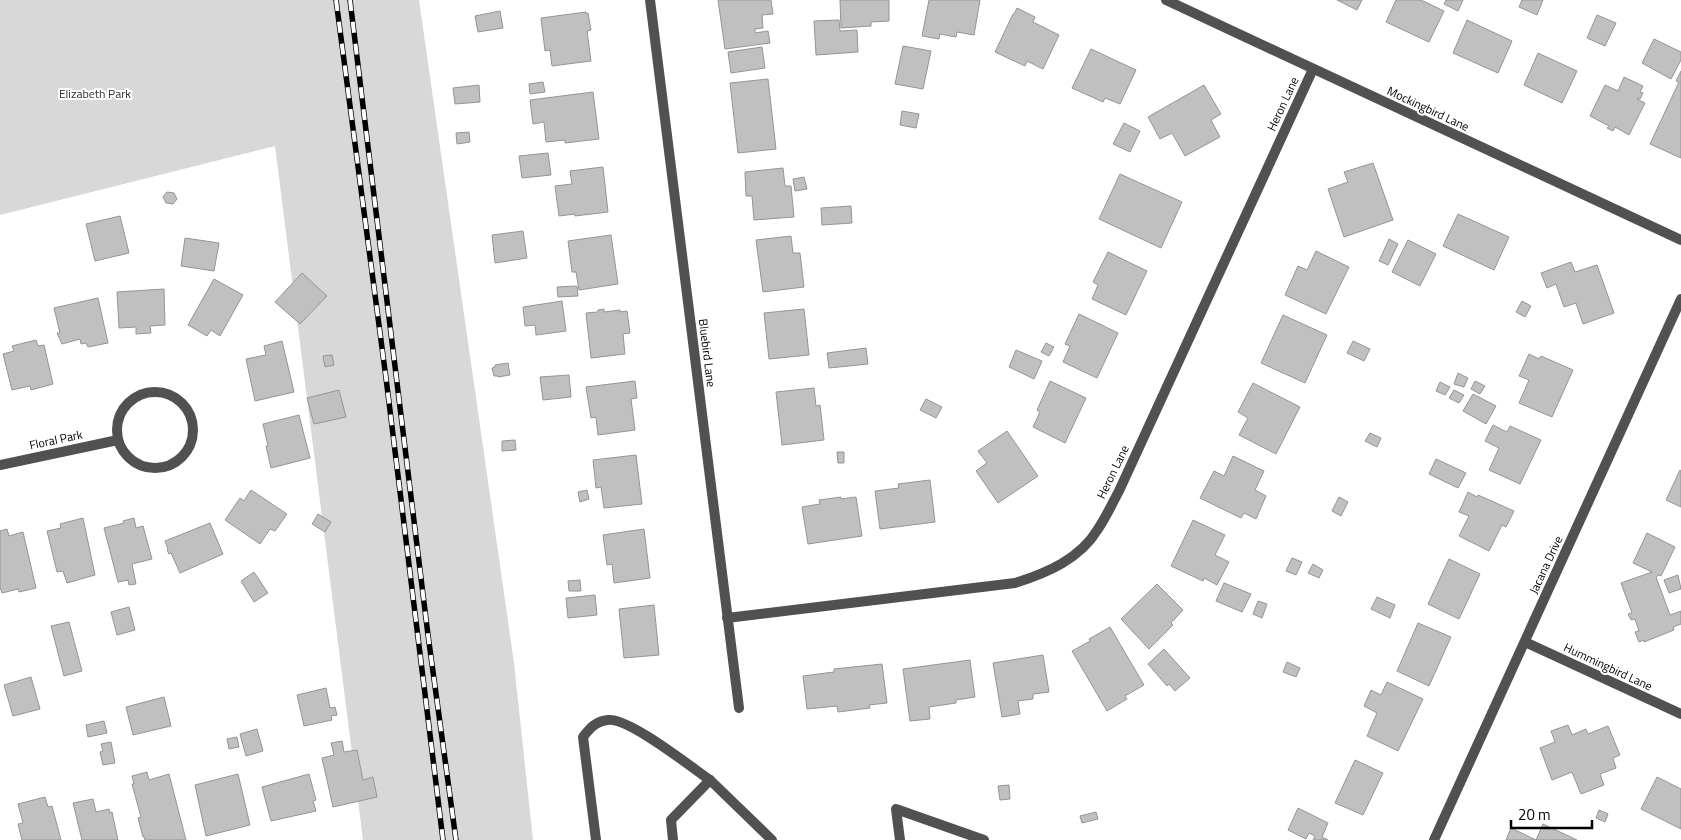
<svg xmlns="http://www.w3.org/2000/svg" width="1681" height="840" viewBox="0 0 1681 840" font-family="'Titillium Web',sans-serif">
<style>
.green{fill:#d8d8d8}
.building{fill:#c0c0c0;stroke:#959595}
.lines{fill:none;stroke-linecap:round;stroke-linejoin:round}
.lane{stroke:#515151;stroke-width:10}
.street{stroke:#515151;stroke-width:10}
.rail-casing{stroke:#000;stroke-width:5.5}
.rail{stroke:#fff;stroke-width:4;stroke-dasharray:11;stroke-linecap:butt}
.labels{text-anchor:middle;stroke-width:4;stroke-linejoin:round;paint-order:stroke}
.park-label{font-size:12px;fill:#2f2f2f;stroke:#fff}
.street-label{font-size:12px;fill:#000;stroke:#fff}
</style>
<rect width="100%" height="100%" fill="#fff"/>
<!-- green -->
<path class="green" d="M0,0H419L514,663L533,840H363L275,146L0,215Z"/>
<!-- building -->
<g class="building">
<path d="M718,0H771L773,14L762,15L763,28L755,29V33L768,31L770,43L725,49Z"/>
<path d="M840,0H889V21L871,22V26L841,28Z"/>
<path d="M929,0H980L974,35L957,32L956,37L940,34L939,39L922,36Z"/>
<path d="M1337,0H1362L1357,10Z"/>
<path d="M1396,0H1421L1444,11L1429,42L1386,22Z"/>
<path d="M1446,0H1463L1458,11L1444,4Z"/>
<path d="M1522,0H1543L1537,15L1519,7Z"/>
<path d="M1017,8L1035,17L1033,22L1059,35L1043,69L1027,61L1025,66L995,52L1013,14H1014Z"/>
<path d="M500,11L503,28L478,32L475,16Z"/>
<path d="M586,12V14L588,13L591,30L587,31L591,61L552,66L550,50L545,51L541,18Z"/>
<path d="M1597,15L1616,23L1605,46L1587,38Z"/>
<path d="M839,20L840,31L857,30L858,52L816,55L814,21Z"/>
<path d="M1467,20L1512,41L1498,73L1453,53Z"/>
<path d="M1654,39L1681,52V60L1671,79L1642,63Z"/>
<path d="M903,46L931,51L923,89L895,84Z"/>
<path d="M762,47L765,68L731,73L728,52Z"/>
<path d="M1091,49L1136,70L1120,104L1105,98L1103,102L1072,88Z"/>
<path d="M1538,53L1577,71L1562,103L1524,85Z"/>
<path d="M1681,71V158L1650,144L1679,82L1676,81Z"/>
<path d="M1624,77L1643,86L1640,92L1643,93L1640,99L1638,98L1637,99L1645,103L1629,135L1615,127L1613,131L1607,128L1609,126L1590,116L1605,85L1618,91Z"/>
<path d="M768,79L776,149L738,153L730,83Z"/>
<path d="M543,82L545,92L530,94L529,84Z"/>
<path d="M479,85L480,102L455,104L453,88Z"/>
<path d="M1204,85L1221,114L1211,120L1220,137L1185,156L1172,133L1160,139L1148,117Z"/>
<path d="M593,92L599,139L565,143V140L546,142L544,122L533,124L530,100Z"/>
<path d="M902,111L919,114L916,128L900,125Z"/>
<path d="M1124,123L1140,131L1130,152L1113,144Z"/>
<path d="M469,132L470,142L457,144L456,133Z"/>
<path d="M548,153L551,175L522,178L519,156Z"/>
<path d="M1373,163L1393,220L1344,237L1328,189L1348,182L1344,172Z"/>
<path d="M603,167L608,212L575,216V214L559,216L555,186L572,184L570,171Z"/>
<path d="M783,168L785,186H791L794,217L754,220L752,196H746L745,172Z"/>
<path d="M1120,174L1182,202L1161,248L1099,219Z"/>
<path d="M804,177L807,189L795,191L793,179Z"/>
<path d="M167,192L174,193L177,199L173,204L166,203L163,197Z"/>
<path d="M851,206L852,223L822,225L821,208Z"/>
<path d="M1458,214L1509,237L1494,270L1443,246Z"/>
<path d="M120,216L129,253L95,261L86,224Z"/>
<path d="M523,231L527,258L495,263L492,235Z"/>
<path d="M611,235L618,284L579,290L576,272H572L568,241Z"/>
<path d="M791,236L793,253H800L804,287L763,292L756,240Z"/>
<path d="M185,238L219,243L214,271L181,266Z"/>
<path d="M1389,239L1398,244L1388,265L1379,261Z"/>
<path d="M1408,240L1436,254L1420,286L1392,272Z"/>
<path d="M1316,251L1349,267L1326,314L1285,295L1298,266L1307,270Z"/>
<path d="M1108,252L1147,271L1126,315L1092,299L1098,285L1093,282Z"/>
<path d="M1571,262L1575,272L1597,265L1614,313L1583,324L1576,303L1564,307L1556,284L1547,288L1541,273Z"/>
<path d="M302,273L327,296L300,324L275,302Z"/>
<path d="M214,279L243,295L220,336L211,330L207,336L188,325Z"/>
<path d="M577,286L578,296L558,297L557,287Z"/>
<path d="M164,289L165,325L150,326L151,333L136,334V327L119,328L117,292Z"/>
<path d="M98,298L108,343L88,347L86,343L81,344L80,339L62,344L57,333H60L54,308Z"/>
<path d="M562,301L566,331L536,335L535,325L525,326L523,307Z"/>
<path d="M1522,301L1531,306L1525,317L1516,312Z"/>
<path d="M604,309V312L620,310V312L627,311L630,333L623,334L625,354L591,358L586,313L598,312V310Z"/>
<path d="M804,309L809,355L769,359L764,313Z"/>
<path d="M1079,314L1118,333L1097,378L1063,362L1070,346L1065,344Z"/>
<path d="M1283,315L1327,335L1305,383L1261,363Z"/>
<path d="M36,340L38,346L44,345L53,384L31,390L30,386L12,390L3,354L14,351L12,346Z"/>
<path d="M282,341L294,392L255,401L246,359L266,355L264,346Z"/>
<path d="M1353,341L1370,349L1364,361L1347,353Z"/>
<path d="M1046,343L1054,347L1049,356L1041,352Z"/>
<path d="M866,348L868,364L829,368L827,353Z"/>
<path d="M1016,350L1042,361L1034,379L1009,367Z"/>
<path d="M1529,354L1539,359L1541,356L1573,370L1552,417L1519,403L1529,380L1519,376Z"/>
<path d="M332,355L334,365L325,367L323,356Z"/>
<path d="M508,363L510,375L498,377V376H494L492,368L495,367V365Z"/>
<path d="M1458,373L1468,378L1464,387L1454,384Z"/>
<path d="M569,375L571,397L543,400L540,377Z"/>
<path d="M635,381L637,398L631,399L635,430L598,435L596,417L591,418L586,387Z"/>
<path d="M1050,381L1086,398L1065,443L1033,427L1040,412L1037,410Z"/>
<path d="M1475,381L1485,386L1480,394L1471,389Z"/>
<path d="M1440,382L1450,387L1445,395L1436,391Z"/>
<path d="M1253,383L1300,407L1276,454L1239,435L1248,418L1238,412Z"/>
<path d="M814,388L816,406L820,405L824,440L782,445L776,392Z"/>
<path d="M339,390L346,417L314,424L307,398Z"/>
<path d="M1454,390L1464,395L1459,403L1449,398Z"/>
<path d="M1473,394L1496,406L1486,424L1463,411Z"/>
<path d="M926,399L942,407L936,418L920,410Z"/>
<path d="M299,415L310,458L271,468L266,446H268L263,424Z"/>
<path d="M1493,425L1507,432L1510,426L1541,440L1520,484L1489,470L1499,448L1485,441Z"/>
<path d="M1007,431L1038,476L998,503L976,471L987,463L978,451Z"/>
<path d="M1370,433L1381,438L1377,447L1365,441Z"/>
<path d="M515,440L516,450L502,451V441Z"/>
<path d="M837,452H844V463H838Z"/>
<path d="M636,455L642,504L604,508L601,487L596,488L593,460Z"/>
<path d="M1233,456L1264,471L1255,490L1266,496L1256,519L1244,513L1241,518L1200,498L1214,471L1224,476Z"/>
<path d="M1436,459L1466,473L1458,488L1429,474Z"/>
<path d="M1680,470L1681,471V507L1666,500Z"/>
<path d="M930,480L935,522L880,529L875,491L899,488L898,484Z"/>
<path d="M251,490L287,514L275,531L270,529L260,544L225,520L240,498L244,501Z"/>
<path d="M587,490L589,499L580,502L578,492Z"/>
<path d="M1468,492L1477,497L1478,495L1514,511L1506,527L1502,525L1489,551L1459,536L1469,516L1459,512Z"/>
<path d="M841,497V499L856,497L862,536L808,544L802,507L820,504L819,500Z"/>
<path d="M1339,497L1348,502L1341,516L1332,511Z"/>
<path d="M318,514L331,522L325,532L312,524Z"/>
<path d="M83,518L95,575L67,583L63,571L57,572L47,531L61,528L60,524Z"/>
<path d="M134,518L136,528L143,526L152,559L132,564L136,584L129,585L128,580L118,582L104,528L124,523L123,521Z"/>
<path d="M1193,520L1225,535L1215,555L1229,562L1217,585L1204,578L1203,581L1171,566Z"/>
<path d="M210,523L223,554L180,573L171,553L169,554L167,550L168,549L165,541Z"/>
<path d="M7,529L9,536L23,532L36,588L19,592L18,589L2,593L0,587V531Z"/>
<path d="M644,529L650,578L614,583L612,564L607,565L603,535Z"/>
<path d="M1647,533L1675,547L1661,576L1659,575L1656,577L1670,615L1681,611V624L1673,627L1674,630L1644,642V640L1639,642L1635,632L1639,631L1635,619L1631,620L1628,614L1632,613L1621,583L1652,572L1633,563Z"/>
<path d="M1292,558L1302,562L1296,575L1286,571Z"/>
<path d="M1449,559L1480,574L1459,619L1428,604Z"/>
<path d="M1313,564L1323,570L1319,578L1308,573Z"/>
<path d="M254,572L268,593L254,602L241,581Z"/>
<path d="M1678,575L1681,589L1669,593L1664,580Z"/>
<path d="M580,580L581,591H569L568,581Z"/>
<path d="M1224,583L1251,594L1242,612L1216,601Z"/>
<path d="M1157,584L1183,610L1171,623L1173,625L1149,649L1121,619Z"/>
<path d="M595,595L597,615L568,618L566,598Z"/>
<path d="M1377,597L1395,605L1390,618L1371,609Z"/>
<path d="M1258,601L1267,604L1262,618L1253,614Z"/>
<path d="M654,605L659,655L624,658L619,609Z"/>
<path d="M129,607L135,630L117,635L111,612Z"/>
<path d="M69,622L82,671L64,676L51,626Z"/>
<path d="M1418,623L1451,637L1429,686L1397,671Z"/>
<path d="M1110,627L1144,685L1125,696L1127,699L1107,711L1072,651L1090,641L1089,639Z"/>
<path d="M1164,649L1190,678L1175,691L1169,684L1167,686L1148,664Z"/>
<path d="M1043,655L1049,692L1033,694V699L1018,701L1020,714L1002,717L993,663Z"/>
<path d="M970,660L975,697L956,700V703L929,707L930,719L910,721L903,669Z"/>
<path d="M1287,662L1300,668L1296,677L1283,672Z"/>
<path d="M882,664L887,703L869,705L870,708L838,712L837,706L807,709L803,676L834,672V669Z"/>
<path d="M31,677L40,709L13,716L4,685Z"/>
<path d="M1387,682L1423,699L1398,751L1367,736L1377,713L1364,706L1371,690L1381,695Z"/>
<path d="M326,688L330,708L335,707L337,715L331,716L332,720L304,726L297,695Z"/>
<path d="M164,697L171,726L133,735L126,707Z"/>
<path d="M104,721L107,733L88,737L86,725Z"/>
<path d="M1568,725L1572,735L1586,729L1588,734L1608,726L1620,755L1613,758L1616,768L1600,774L1604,785L1581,794L1572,772L1552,780L1540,748L1555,742L1551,731Z"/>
<path d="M257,729L263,751L246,756L240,734Z"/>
<path d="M237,737L239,747L229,749L227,739Z"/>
<path d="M342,741L344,752L357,750L363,780L373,777L377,797L333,807L322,758L334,755L331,743Z"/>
<path d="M111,742L115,763L103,765L100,752L103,751L101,744Z"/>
<path d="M1355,760L1383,773L1363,815L1335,803Z"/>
<path d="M147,772L149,780L169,774L186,840H145L144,837H143L138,818L141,817L132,784H134L132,776Z"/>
<path d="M238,774L250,825L206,836L195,785Z"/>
<path d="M309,774L316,800L313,801L316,811L271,821L262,787Z"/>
<path d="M1657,777L1681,789V829L1641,809Z"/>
<path d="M1009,785L1010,799L1000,800L998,786Z"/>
<path d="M45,797L48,807L52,806L61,840H22L18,824L23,823L18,804Z"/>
<path d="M93,799L96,812L109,809L110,813L112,812L118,840H82L73,803Z"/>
<path d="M1298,808L1328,823L1322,837L1328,840H1313L1315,836L1309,833L1306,839L1288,830Z"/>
<path d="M1599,810L1608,814L1605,822L1596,818Z"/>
<path d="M1096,812L1098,819L1082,823L1080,816Z"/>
<path d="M1543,824L1577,840H1506L1511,828L1536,840Z"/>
</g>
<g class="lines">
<!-- lane -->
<g class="lane">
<path d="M596,840L583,737C590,728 596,721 608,720C628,717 691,767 710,780"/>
<path d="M673,840L671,820L710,780L772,840"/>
<path d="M900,840L896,809L984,840"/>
</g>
<!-- street -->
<g class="street">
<path d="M650,0L739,708"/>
<path d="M1166,0L1681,240"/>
<circle cx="155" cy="430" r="38"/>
<path d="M0,465L118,440"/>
<path d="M727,618L1015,583C1047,573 1080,559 1098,529C1106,517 1112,504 1119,491L1313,69"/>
<path d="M1525,642L1681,714"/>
<path d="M1434,840L1681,299"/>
</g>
<!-- rail casing -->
<g class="rail-casing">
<g id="rail">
<path d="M336,0L386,378L443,840"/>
<path d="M350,0L428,635L456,840"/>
</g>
</g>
<!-- rail -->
<use href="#rail" class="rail"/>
</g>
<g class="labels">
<!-- park labels -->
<g class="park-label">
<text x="95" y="98">Elizabeth Park</text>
</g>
<!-- street labels -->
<g class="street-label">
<text transform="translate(1283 104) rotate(-65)" y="4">Heron Lane</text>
<text transform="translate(1428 109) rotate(25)" y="4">Mockingbird Lane</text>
<text transform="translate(707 353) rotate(83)" y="4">Bluebird Lane</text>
<text transform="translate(56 440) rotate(-12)" y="4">Floral Park</text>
<text transform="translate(1113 472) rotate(-64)" y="4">Heron Lane</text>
<text transform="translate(1546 565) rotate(-65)" y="4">Jacana Drive</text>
<text transform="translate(1608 667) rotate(25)" y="4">Hummingbird Lane</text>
</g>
</g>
<!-- scale -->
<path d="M1511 820v8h81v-8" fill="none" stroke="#000000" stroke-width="2.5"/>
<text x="1518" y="820" font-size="15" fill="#000000" stroke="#ffffff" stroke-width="4" paint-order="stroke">20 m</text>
</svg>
